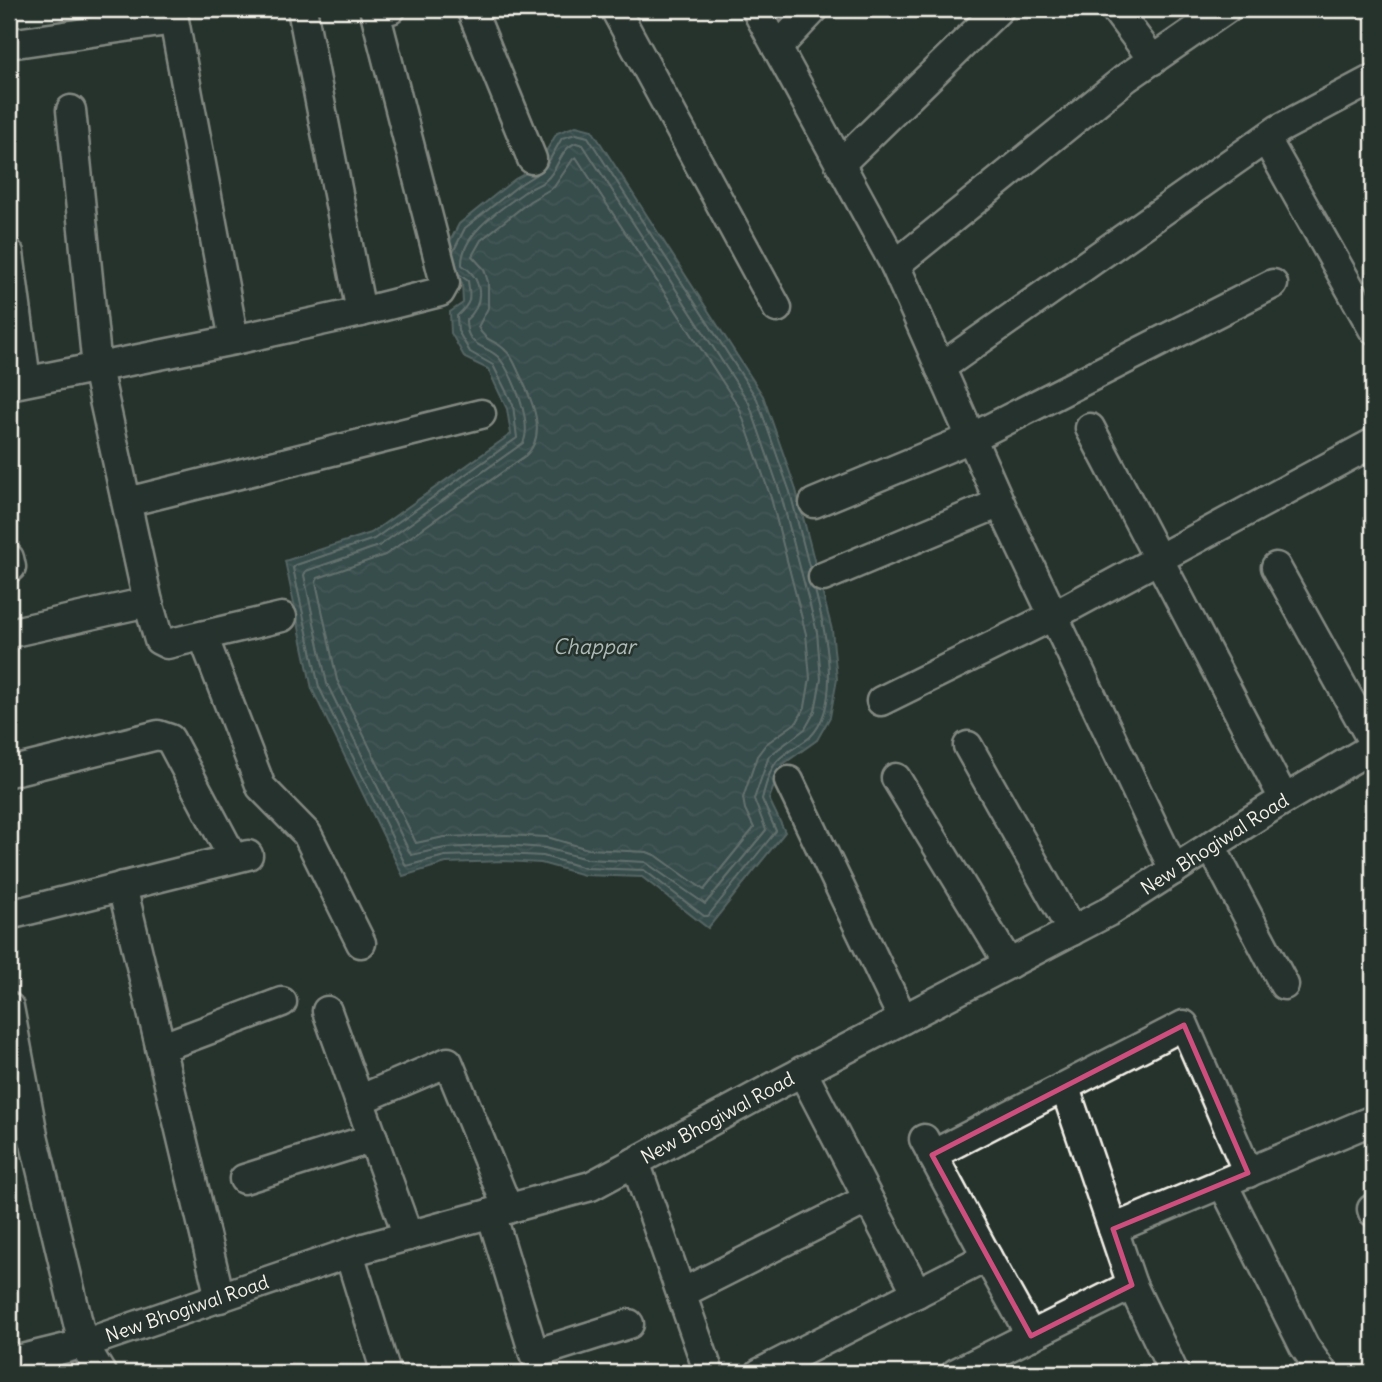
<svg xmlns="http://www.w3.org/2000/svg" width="1382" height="1382" viewBox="0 0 1382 1382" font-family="Delius,sans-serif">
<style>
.water{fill:url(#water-waves);stroke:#8fa2a1;stroke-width:2}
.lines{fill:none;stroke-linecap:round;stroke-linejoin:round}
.shore{stroke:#b0bcb9;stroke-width:2}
.minor-casing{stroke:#f4f1e8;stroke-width:33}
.minor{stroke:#26332d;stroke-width:28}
.marked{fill:none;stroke:#ce4e7e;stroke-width:5;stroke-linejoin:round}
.labels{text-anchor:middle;stroke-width:5;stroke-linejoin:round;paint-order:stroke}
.street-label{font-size:19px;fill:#f4f1e8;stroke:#26332d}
.water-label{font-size:21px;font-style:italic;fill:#b0bcb9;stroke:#26332d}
</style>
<defs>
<pattern id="water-waves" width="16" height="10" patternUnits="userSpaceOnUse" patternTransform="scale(1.75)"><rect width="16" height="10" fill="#4b6d72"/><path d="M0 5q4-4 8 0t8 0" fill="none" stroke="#668286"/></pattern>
</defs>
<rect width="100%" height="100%" fill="#26332d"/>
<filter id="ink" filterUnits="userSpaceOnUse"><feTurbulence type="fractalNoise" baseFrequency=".0143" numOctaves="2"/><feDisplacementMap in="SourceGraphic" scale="14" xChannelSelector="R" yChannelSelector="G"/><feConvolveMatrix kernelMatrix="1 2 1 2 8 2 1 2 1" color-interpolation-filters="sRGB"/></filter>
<g filter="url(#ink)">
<!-- water -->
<path class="water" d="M576,126L592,130L763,396L796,490L832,630L837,679L830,717L817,740L782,765L769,799L785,832L708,928L642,877L584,875L541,863L504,861L446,863L403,876L312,689L285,561L371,533L511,434L507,409L488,369L465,358L451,333L450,312L463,303L462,283L454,279L446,249L459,224L515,179L536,168L557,133Z"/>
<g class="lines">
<!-- shore -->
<g class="shore">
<path d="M576,143L583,145L749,403L781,495L817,632L821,679L815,711L805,729L769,756L754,799L766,830L705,904L645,862L587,859L545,848L504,845L445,848L411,855L327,684L304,575L306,571L379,546L523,443C533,423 513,376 500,359C488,344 466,350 466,320C486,303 482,278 462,265C461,234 499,210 523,193C530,188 539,186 546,180C559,169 560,148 576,143Z"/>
<path d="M576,157L739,407L771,498L806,634L810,678L805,707L797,722L766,744L757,756L743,798L745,809L754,828L704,890L657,856L647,852L588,849L547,837L505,835L444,837L416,843L337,680L316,582L318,578L385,555L525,456C549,435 531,398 520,375C516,367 513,357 506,351C495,339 486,343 478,327L488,308V282L484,269L472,256L481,240L530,201L554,187L573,159Z"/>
<path d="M546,166L562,138L576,134L588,137L757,399L790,492L810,570"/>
<path d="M453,252L465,228L519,185L543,170"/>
<path d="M459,274L468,281C471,300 471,303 457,316L458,331L470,352L493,365L513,405L517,438L374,539L296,565L293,568L319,687L406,866L445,856L504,854L543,856L585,868L644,870L704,916H708L776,831L762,799C765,787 770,767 779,759C788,750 801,745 810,737C843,704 825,629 815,590"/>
</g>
<!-- minor casing -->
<g class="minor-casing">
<g id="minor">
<path d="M302,9L361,312"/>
<path d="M471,9L532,159"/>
<path d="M615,9L777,308"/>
<path d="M756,9L895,265L1000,503L1174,870"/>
<path d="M1115,9L1153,60"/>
<path d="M9,44L174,20L234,340"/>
<path d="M777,48L814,9"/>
<path d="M1266,139L1373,329"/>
<path d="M840,164L999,9"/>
<path d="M9,253L26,381"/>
<path d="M895,265L1126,78L1226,9"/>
<path d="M940,368L1279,129L1373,79"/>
<path d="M9,385L234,340L361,312L440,292L445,283L375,12L391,9"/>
<path d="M1090,428L1284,799"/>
<path d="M127,502L481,414"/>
<path d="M814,503L971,438L1273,284"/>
<path d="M9,558L11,567"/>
<path d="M1276,567L1373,742"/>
<path d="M823,577L1000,503"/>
<path d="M148,602L159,640L167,644L282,617"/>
<path d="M9,633L148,602L97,368L71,110"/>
<path d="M203,636L261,787L307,834L361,943"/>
<path d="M881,701L1053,616L1373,443"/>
<path d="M968,746L1072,931"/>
<path d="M9,772L158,735L170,739L233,858"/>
<path d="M896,778L1009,964"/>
<path d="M789,781L903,1019"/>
<path d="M1211,846L1284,985"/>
<path d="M122,886L220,1298"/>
<path d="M9,915L248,855"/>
<path d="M9,1007L33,1135L83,1344L101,1373"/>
<path d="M327,1011L408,1236"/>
<path d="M160,1048L282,1002"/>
<path d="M802,1071L917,1293"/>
<path d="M1065,1088L1132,1285L1174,1373"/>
<path d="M359,1100L448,1062L508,1209"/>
<path d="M924,1139L987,1257"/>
<path d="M932,1155L1184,1025L1248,1173"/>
<path d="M635,1162L709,1373"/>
<path d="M244,1179L373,1138"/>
<path d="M1223,1184L1304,1346L1323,1373"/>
<path d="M1372,1209L1373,1212"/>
<path d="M491,1213L534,1354L629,1324"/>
<path d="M1113,1229L1373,1120"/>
<path d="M349,1253L386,1373"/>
<path d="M682,1293L868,1199"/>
<path id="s1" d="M9,1362L83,1344L364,1248L591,1186L777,1085L1108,912L1270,808L1373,747"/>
<path d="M760,1373L987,1257L1031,1336"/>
<path d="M956,1373L1132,1285"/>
</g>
</g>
<!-- minor -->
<use href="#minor" class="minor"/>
</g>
</g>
<!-- marked area -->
<path d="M0 0H1382V1382H0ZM1184,1025L1248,1173L1113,1229L1132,1285L1031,1336L932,1155Z" fill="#26332d" fill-opacity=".55" fill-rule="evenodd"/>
<path class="marked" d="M1184,1025L1248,1173L1113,1229L1132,1285L1031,1336L932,1155Z"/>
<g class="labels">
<!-- street labels -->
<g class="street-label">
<text dy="7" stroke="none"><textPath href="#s1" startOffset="1320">New Bhogiwal Road</textPath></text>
<text dy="7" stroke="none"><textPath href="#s1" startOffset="752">New Bhogiwal Road</textPath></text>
<text dy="7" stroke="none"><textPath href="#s1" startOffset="186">New Bhogiwal Road</textPath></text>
</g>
<!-- water labels -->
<g class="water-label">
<text x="594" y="654">Chappar</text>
</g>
</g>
<!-- margin -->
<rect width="1382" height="1382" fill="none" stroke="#26332d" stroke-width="35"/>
<rect x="18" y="18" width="1347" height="1347" fill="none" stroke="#f4f1e8" stroke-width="2.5" filter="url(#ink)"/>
</svg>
